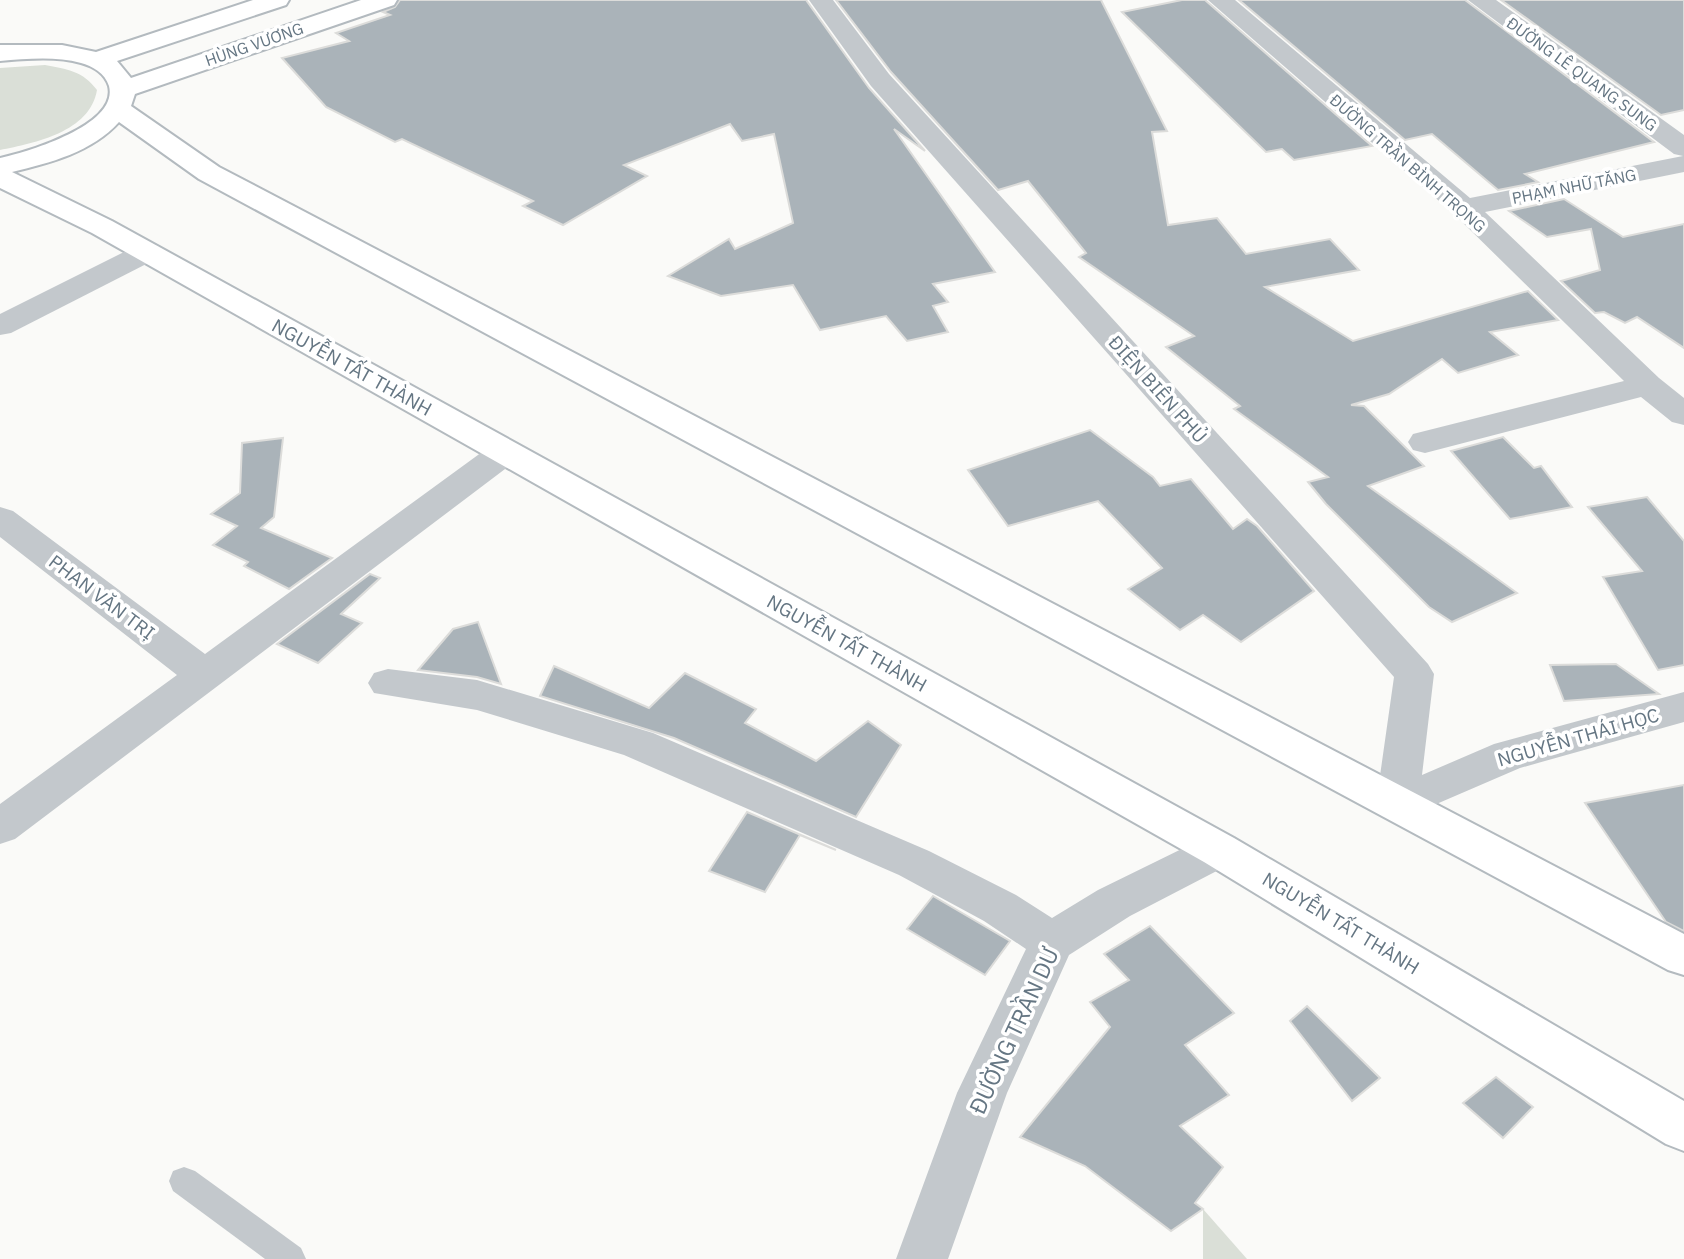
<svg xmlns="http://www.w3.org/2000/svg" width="1684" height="1259" viewBox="0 0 1684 1259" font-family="'IBM Plex Sans',sans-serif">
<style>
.green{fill:#dadfd7}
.building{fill:#aab3b9;stroke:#dcdcda;stroke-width:2}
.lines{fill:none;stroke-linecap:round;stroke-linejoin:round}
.secondary-casing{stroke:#b3babf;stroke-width:4}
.lane{fill:#c3c8cc;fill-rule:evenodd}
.street{fill:#c3c8cc;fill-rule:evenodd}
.secondary{fill:#fff;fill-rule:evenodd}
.labels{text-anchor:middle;stroke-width:7;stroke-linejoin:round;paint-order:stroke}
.far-street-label{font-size:16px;fill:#657683;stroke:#fff}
.street-label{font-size:19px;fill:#657683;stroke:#fff}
.near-street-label{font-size:23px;fill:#657683;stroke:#fff}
</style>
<rect width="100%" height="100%" fill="#fafaf8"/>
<!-- green -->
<g class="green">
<path d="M45,65C67,69 83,71 97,90C90,132 35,143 0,150V68Z"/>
<path d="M1203,1209L1247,1259H1203Z"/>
</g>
<!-- building -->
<g class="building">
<path d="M400,0H806L869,88L925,151L894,129L995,272L933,284L948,302L933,306L948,332L907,341L886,316L820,330L793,285L721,296L668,276L729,239L735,249L793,223L774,134L742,141L730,124L624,165L647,176L563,225L523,206L533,201L402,139L395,142L326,107L282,58L349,41L336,33L390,15L383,12L395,7Z"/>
<path d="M836,0H1101L1167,131L1152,132L1168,225L1217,218L1246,254L1330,239L1359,270L1265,287L1353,341L1528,291L1558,320L1490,332L1518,355L1458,373L1442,359L1389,394L1351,405L1364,406L1424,466L1368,486L1517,593L1452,622L1429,607L1326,504L1308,482L1328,477L1234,409L1240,406L1166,347L1194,336L1079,257L1086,253L1028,181L998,190L891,72Z"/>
<path d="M1182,0H1205L1372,146L1294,160L1282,149L1266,152L1122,12Z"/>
<path d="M1239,0H1465L1654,142L1525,174L1538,182L1498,190L1432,134L1405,140Z"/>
<path d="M1501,0H1684V110L1661,115Z"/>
<path d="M1564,199L1623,237L1684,224V348L1637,317L1625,323L1604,312L1595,313L1561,281L1600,270L1591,229L1547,237L1509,211Z"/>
<path d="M1090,430L1153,477L1160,486L1191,479L1233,529L1247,519L1257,526L1314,591L1241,642L1203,615L1180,630L1128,589L1162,568L1098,501L1008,526L968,470Z"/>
<path d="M1503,437L1534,468L1541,466L1572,507L1510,519L1451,451Z"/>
<path d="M283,438L274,517L261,528L332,558L289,589L244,566L248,562L213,545L237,526L211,514L240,493L242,443Z"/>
<path d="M1647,497L1684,541V665L1658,670L1603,577L1642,571L1588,507Z"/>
<path d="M370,574L380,578L341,614L362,623L318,663L277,644Z"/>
<path d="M478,622L501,684L477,677L418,670L453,629Z"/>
<path d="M1616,664L1659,694L1564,701L1550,665Z"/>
<path d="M554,666L649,708L685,673L756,709L745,723L816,761L868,721L901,745L856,817L674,738L540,696Z"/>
<path d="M1684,785V931L1666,922L1585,803Z"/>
<path d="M747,812L836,850L800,835L765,892L709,871Z"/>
<path d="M933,896L1010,941L985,975L907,929Z"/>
<path d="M1150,926L1234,1013L1185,1045L1229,1095L1180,1126L1223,1167L1195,1203L1203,1209L1171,1231L1085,1166L1020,1137L1110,1027L1090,1002L1129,980L1104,954Z"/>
<path d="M1307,1006L1380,1078L1352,1101L1290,1021Z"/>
<path d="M1496,1077L1533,1107L1503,1138L1463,1103Z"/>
</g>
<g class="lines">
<!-- secondary casing -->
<g class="secondary-casing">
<path id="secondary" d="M253,0H289L286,5L117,61L131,78L361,0H397L394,5L135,94L131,106L219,167L1684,934V975L1668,970L199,179L119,122C92,152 50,163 12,172L112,221L1234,838L1684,1101V1151L1666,1144L1204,862L92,233L0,188V158C27,152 119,125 109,86C105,73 92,66 81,63C55,56 26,59 0,61V45H62L96,52Z"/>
</g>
<!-- lane -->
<path class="lane" d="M184,1167L195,1171L301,1248L306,1259H265L173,1191L169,1181L173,1171Z"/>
<!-- street -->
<g class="street">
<path d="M809,0H833L889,74L1428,664L1434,674L1422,775L1494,744L1684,692V722L1520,768L1397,821L1382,816L1376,804L1394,677L871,86Z"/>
<path d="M1208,0H1235L1470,198L1683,156L1674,154L1468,0H1496L1684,135V172L1485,212L1659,378L1684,398V425L1672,422L1641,397L1425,453L1413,450L1408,442L1413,434L1624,381L1454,214Z"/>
<path d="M147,243L158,246L162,252L158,258L11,333L0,335V314L136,246Z"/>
<path d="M505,441L517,444L522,452L517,460L15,839L0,844V804L177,675L0,537V507L13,511L205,654L493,444Z"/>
<path d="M388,669L477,680L653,733L929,851L1016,895L1052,918L1098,890L1204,838L1219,833L1234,838L1241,850L1234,862L1130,916L1069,955L1007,1093L948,1259H896L957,1093L1026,949L984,921L899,875L624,755L477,710L374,693L368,683L374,673Z"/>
</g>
<!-- secondary -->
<use href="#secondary" class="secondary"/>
</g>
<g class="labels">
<!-- far-street labels -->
<g class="far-street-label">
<text transform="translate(254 44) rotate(-19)" y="6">HÙNG VƯƠNG</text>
<text transform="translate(1582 74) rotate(36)" y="6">ĐƯỜNG LÊ QUANG SUNG</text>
<text transform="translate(1408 163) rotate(41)" y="6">ĐƯỜNG TRẦN BÌNH TRỌNG</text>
<text transform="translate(1574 186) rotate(-11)" y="6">PHẠM NHỮ TĂNG</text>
</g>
<!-- street labels -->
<g class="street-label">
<text transform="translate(352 367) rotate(29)" y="7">NGUYỄN TẤT THÀNH</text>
<text transform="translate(1158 389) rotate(48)" y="7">ĐIỆN BIÊN PHỦ</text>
<text transform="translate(102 597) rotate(37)" y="7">PHAN VĂN TRỊ</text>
<text transform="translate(847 643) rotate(29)" y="7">NGUYỄN TẤT THÀNH</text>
<text transform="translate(1578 737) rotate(-16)" y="7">NGUYỄN THÁI HỌC</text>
<text transform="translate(1341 923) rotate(31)" y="7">NGUYỄN TẤT THÀNH</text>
</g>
<!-- near-street labels -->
<g class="near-street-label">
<text transform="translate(1014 1031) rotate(-65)" y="8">ĐƯỜNG TRẦN DƯ</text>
</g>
</g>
</svg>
